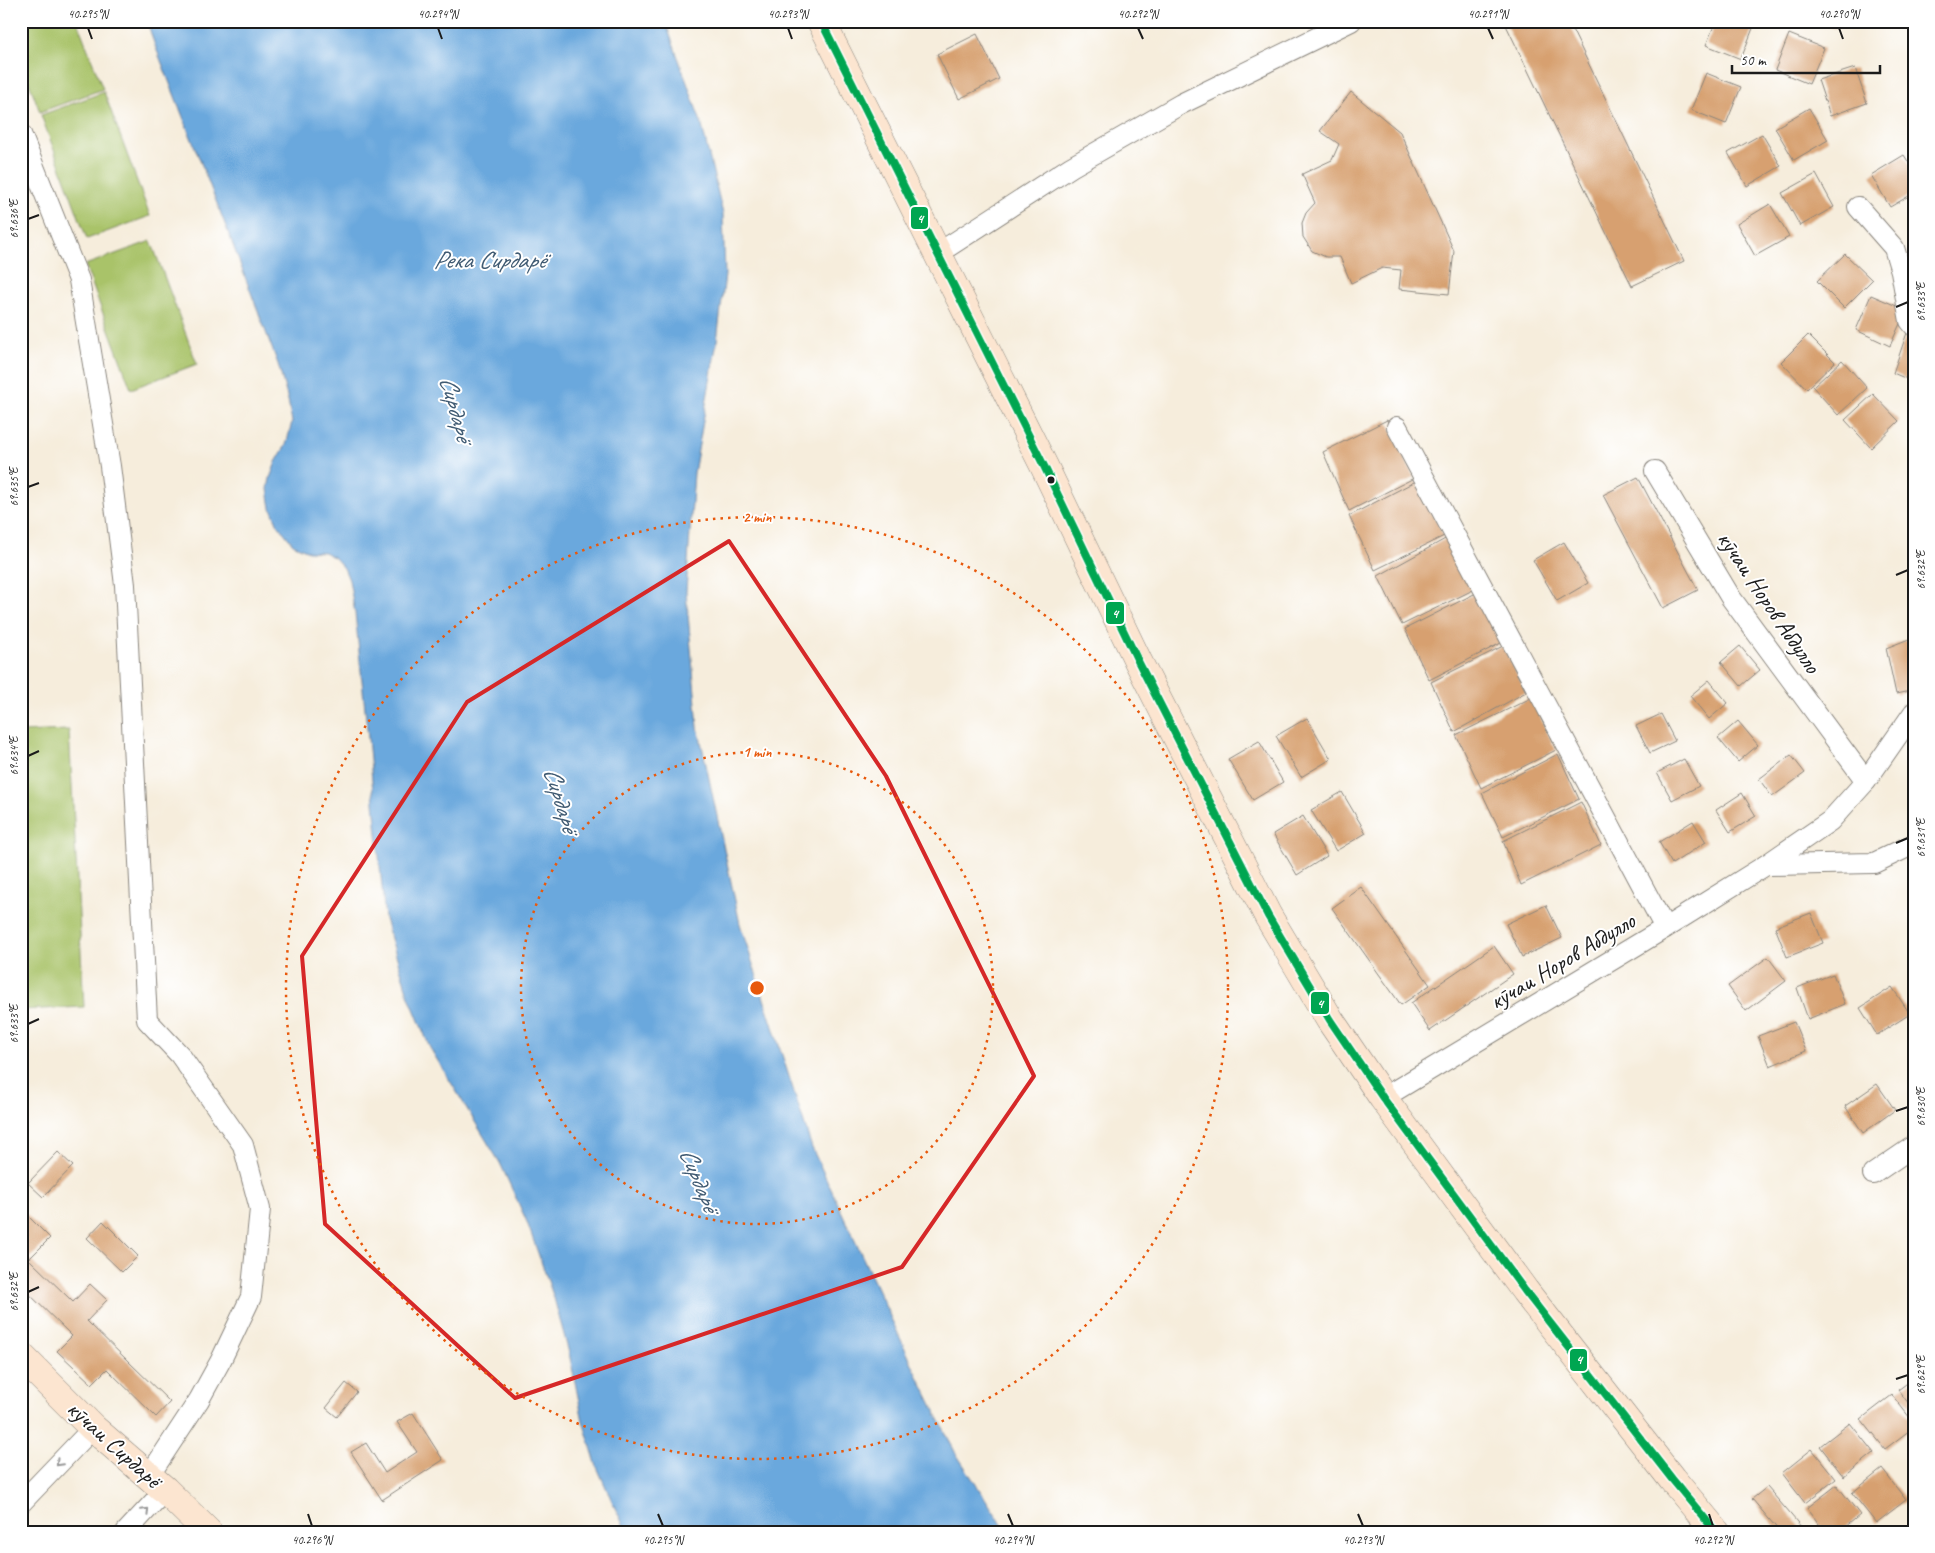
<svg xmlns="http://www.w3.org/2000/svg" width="1935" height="1553" viewBox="0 0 1935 1553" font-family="Caveat,sans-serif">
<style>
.green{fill:#a9c369;stroke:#627042}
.water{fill:#6ba8dd;stroke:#44627c}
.building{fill:#d7a06f}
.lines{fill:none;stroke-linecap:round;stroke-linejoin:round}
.minor-casing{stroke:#89847c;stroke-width:22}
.secondary-casing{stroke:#89847c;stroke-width:29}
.minor{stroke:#fff;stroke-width:20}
.secondary{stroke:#fce5d0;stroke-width:28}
.bus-1-casing{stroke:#fff;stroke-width:11}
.bus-1{stroke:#00a651;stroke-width:8}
.oneway{stroke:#999}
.marked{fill:none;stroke:#d62828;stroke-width:4;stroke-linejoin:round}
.ticks{fill:none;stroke:#1c1c1c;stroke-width:2}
.ring{fill:none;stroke:#e8590c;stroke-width:2.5;stroke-dasharray:2.5 5}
.bus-dot{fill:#1c1c1c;stroke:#fff;stroke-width:2}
.labels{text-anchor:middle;stroke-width:4;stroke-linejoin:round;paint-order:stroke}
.street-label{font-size:24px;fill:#1c1c1c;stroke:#fff}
.water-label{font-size:25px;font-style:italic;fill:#405b73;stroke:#fff}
.centre{fill:#e8590c;stroke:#fff;stroke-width:2.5}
.ring-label{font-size:15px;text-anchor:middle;font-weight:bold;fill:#e8590c;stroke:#fff;stroke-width:4;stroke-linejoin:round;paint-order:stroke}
.line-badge{stroke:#fff;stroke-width:2}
.badge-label{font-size:14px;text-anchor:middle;font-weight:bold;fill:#fff}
.neatline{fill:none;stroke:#1c1c1c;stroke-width:2}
.ticks-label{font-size:12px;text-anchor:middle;fill:#1c1c1c}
</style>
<rect width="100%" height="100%" fill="#fff"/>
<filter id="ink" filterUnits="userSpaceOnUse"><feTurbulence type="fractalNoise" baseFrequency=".02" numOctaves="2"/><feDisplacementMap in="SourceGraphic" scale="10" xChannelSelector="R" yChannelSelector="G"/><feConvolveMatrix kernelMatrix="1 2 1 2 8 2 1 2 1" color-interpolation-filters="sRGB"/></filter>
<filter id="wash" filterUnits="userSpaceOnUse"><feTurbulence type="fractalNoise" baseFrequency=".0096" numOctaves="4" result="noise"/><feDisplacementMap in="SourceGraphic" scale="20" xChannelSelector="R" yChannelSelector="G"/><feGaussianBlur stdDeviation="1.12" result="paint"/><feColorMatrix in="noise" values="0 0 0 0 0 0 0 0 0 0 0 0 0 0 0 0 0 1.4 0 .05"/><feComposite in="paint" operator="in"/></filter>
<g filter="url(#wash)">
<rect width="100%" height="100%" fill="#f6eddc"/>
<!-- green -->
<g class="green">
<path d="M21,21H77L103,89L40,112L21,61Z"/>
<path d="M104,92L150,216L87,239L41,115Z"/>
<path d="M151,241L197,364L131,389L85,265Z"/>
<path d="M69,730L84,1007L21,1010V732Z"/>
</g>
<!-- water -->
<path class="water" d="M147,21H665L701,122L723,214L725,275L717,341L694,473L686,592L698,727L740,924L812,1148L914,1368L955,1452L1007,1532H627L615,1508L597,1467L583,1421L569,1353L554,1298L527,1222L500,1163L430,1048L408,994L385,919L368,738L355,613L349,580L344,568L335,558L324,552L308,551L293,544L278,525L271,508L268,489L270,478L276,462L286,445L292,422L288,400L278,364L225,224L154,43Z"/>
<g id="blocks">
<!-- building -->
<g class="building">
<path d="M1504,21H1568L1684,261L1632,286Z"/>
<path d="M1716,21H1752L1755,23L1741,59L1706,45Z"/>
<path d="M1802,21H1836L1835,28Z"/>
<path d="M977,34L999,79L959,99L937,54Z"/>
<path d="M1789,34L1824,48L1809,84L1775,70Z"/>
<path d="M1855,68L1867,103L1830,116L1818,80Z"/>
<path d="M1706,73L1741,87L1726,124L1691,110Z"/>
<path d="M1351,92L1400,132L1454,251L1449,294L1399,289L1401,270L1382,268L1351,283L1340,257H1326L1312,251L1303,237L1302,223L1306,213L1315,203L1302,174L1332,160L1339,144L1320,131Z"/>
<path d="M1809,108L1828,140L1794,160L1775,128Z"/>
<path d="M1762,134L1781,166L1747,186L1728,153Z"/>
<path d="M1904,155L1914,171V193L1890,207L1871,175Z"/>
<path d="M1816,174L1834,207L1800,226L1782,193Z"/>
<path d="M1770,204L1789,237L1755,256L1737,224Z"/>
<path d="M1845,254L1872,280L1844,308L1817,281Z"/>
<path d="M1871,295L1906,310L1890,346L1856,330Z"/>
<path d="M1909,327L1914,332V382L1893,373Z"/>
<path d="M1808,335L1835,362L1807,389L1781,362Z"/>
<path d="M1842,360L1867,388L1838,415L1813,387Z"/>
<path d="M1873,394L1899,421L1871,448L1845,420Z"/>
<path d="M1387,420L1414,478L1349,511L1323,452Z"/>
<path d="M1638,477L1698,590L1663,608L1603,495Z"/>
<path d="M1416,481L1444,536L1375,570L1349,516Z"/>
<path d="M1447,538L1473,590L1402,625L1378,576Z"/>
<path d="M1564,542L1588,583L1557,601L1533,560Z"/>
<path d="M1476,593L1501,643L1429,680L1405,629Z"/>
<path d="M1914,637V690L1896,694L1886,648Z"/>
<path d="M1503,646L1526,692L1454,732L1431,682Z"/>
<path d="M1740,646L1760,670L1741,686L1721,662Z"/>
<path d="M1709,680L1728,703L1709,719L1690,696Z"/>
<path d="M1531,698L1556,750L1481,788L1456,735Z"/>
<path d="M1661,714L1675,741L1650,753L1636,726Z"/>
<path d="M1307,718L1331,759L1301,777L1276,736Z"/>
<path d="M1738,721L1758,745L1738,762L1718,738Z"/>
<path d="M1259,741L1283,782L1253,800L1228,759Z"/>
<path d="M1558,754L1579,799L1503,837L1482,793Z"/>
<path d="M1791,755L1805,773L1772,797L1759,779Z"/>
<path d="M1684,759L1699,786L1672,800L1657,773Z"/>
<path d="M1342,792L1366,833L1336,851L1311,810Z"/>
<path d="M1742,793L1756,816L1730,832L1716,810Z"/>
<path d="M1581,802L1601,845L1521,885L1503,841Z"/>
<path d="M1303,816L1327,856L1297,875L1273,834Z"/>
<path d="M1693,821L1706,842L1672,864L1659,842Z"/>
<path d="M1361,887L1430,985L1401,1005L1332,908Z"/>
<path d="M1914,890V907H1913L1908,892Z"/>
<path d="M1546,905L1562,938L1522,957L1506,924Z"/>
<path d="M1811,913L1823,943L1787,957L1775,927Z"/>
<path d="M1494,946L1513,974L1430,1031L1411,1003Z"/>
<path d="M1768,957L1786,981L1746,1011L1728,986Z"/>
<path d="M1833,974L1845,1004L1808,1019L1797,988Z"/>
<path d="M1892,987L1910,1014L1877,1035L1860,1008Z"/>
<path d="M1794,1022L1806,1051L1770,1066L1758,1036Z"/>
<path d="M1877,1084L1895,1110L1863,1133L1845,1106Z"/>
<path d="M58,1152L73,1166L43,1197L28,1183Z"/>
<path d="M26,1214L50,1238L29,1259L73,1302L90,1284L107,1300L87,1321L170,1402L156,1417L107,1369L92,1384L57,1351L72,1336L21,1286V1219Z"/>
<path d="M103,1221L138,1256L122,1272L87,1238Z"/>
<path d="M1914,1378V1410L1898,1390Z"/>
<path d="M346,1383L357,1392L337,1417L326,1408Z"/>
<path d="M1892,1395L1914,1423V1427L1885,1449L1861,1419Z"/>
<path d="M413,1413L443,1460L382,1500L351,1452L366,1443L385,1473L417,1452L397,1422Z"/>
<path d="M1850,1423L1874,1453L1844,1477L1820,1446Z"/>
<path d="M1812,1449L1836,1479L1805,1503L1782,1473Z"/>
<path d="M1882,1469L1906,1500L1876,1523L1852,1493Z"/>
<path d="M1837,1485L1860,1515L1839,1532H1825L1807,1508Z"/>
<path d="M1767,1487L1803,1529L1799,1532H1780L1752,1499Z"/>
<path d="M1870,1527L1874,1532H1864Z"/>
</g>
</g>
</g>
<g filter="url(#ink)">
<use href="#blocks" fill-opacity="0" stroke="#89847c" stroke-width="1"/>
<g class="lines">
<!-- minor casing -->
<g class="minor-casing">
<g id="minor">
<path d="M21,134L79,280L110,466L125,585L147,1020L180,1055L243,1145L260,1209L251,1297L221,1360L199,1400L149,1476"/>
<path d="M1858,207L1894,248L1901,271L1910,321L1914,326"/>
<path d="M937,254L1071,167L1181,104L1351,21"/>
<path d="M1397,427L1665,928"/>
<path d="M1655,471L1731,598L1866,781"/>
<path d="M1766,865L1874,863L1914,844"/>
<path d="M1383,1098L1665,928L1766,865L1830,821L1866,781L1914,712"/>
<path d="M1873,1174L1914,1146"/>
<path d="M21,1503L93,1428"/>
<path d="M126,1532L165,1490"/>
</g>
</g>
<!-- secondary casing -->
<g class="secondary-casing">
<g id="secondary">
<path d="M821,21L1044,466L1138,661L1268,916L1330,1020L1383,1098L1525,1291L1672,1479L1716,1532"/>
<path d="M21,1356L93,1428L165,1490L208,1532"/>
</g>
</g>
<!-- minor -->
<use href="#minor" class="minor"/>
<!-- secondary -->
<use href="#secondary" class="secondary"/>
<!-- bus-1 casing -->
<g class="bus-1-casing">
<path id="bus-1" d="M821,21L1044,466L1138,661L1268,916L1330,1020L1383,1098L1525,1291L1672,1479L1716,1532"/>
</g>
<!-- bus-1 -->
<use href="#bus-1" class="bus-1"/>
</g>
<!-- one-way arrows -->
<defs><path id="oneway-chevron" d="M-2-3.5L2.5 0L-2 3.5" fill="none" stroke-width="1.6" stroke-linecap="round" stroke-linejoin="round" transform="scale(1.25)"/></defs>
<g class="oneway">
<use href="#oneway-chevron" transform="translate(59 1463) rotate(133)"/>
<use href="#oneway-chevron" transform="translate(146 1511) rotate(-46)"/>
</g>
</g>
<!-- marked area -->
<path class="marked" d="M729,541L886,776L1034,1076L902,1267L515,1398L325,1224L302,956L467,702Z"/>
<!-- ticks -->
<path class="ticks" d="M88,28L92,39M438,28L442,39M788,28L792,39M1138,28L1143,39M1488,28L1493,39M1839,28L1843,39M28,219L39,215M1896,307L1908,302M28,487L39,483M1896,575L1908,570M28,756L39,751M1896,843L1908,838M28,1024L39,1019M1896,1111L1908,1107M28,1292L39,1287M1896,1379L1908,1375M308,1514L312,1526M658,1514L663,1526M1008,1514L1013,1526M1358,1514L1363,1526M1709,1514L1713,1526"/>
<!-- distance rings -->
<g class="ring">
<circle cx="757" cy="988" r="236"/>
<circle cx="757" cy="988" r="471"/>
</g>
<!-- markers -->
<circle class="bus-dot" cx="1051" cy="480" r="4.5"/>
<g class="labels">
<!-- street labels -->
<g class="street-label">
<text transform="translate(1769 602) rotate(56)" y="8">кӯчаи Норов Абдулло</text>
<text transform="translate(1562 961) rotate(-31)" y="8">кӯчаи Норов Абдулло</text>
<text transform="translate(114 1444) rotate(42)" y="8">кӯчаи Сирдарё</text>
</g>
<!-- water labels -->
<g class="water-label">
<text x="489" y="268">Река Сирдарё</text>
<text transform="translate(457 408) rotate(75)" y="9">Сирдарё</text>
<text transform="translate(562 799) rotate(73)" y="9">Сирдарё</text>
<text transform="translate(700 1179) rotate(68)" y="9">Сирдарё</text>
</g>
</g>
<circle cx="757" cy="988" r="8" class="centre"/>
<g class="ring-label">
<text x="757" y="522">2 min</text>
<text x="757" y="757">1 min</text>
</g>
<g class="line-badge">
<rect x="910" y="206" width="19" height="24" rx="5" fill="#00a651"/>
<rect x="1105" y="601" width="20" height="24" rx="5" fill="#00a651"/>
<rect x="1310" y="991" width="20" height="24" rx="5" fill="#00a651"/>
<rect x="1569" y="1348" width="19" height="24" rx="5" fill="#00a651"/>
</g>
<g class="badge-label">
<text x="920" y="223">4</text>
<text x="1115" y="618">4</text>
<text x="1320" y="1008">4</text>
<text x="1579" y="1364">4</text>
</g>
<!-- margin -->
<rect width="1935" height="1553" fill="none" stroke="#fff" stroke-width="55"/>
<!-- scale -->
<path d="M1732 65v8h148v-8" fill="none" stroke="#1c1c1c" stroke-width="2.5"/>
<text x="1740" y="65" font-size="15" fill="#1c1c1c" stroke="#ffffff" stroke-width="4" paint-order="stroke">50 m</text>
<rect x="28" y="28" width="1880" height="1498" class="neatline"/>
<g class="ticks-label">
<text x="88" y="18">40.295°N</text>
<text x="438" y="18">40.294°N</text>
<text x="788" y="18">40.293°N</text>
<text x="1138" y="18">40.292°N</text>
<text x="1488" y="18">40.291°N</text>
<text x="1839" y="18">40.290°N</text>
<text transform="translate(14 219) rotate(-90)" y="4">69.636°E</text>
<text transform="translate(1921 302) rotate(-90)" y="4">69.633°E</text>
<text transform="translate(14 487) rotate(-90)" y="4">69.635°E</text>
<text transform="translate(1921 570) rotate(-90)" y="4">69.632°E</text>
<text transform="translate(14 756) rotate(-90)" y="4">69.634°E</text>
<text transform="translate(1921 838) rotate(-90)" y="4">69.631°E</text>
<text transform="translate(14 1024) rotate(-90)" y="4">69.633°E</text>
<text transform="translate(1921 1107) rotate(-90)" y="4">69.630°E</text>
<text transform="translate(14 1292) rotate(-90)" y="4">69.632°E</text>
<text transform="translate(1921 1375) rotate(-90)" y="4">69.629°E</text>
<text x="312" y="1544">40.296°N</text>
<text x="663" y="1544">40.295°N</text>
<text x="1013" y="1544">40.294°N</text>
<text x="1363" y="1544">40.293°N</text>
<text x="1713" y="1544">40.292°N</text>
</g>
</svg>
